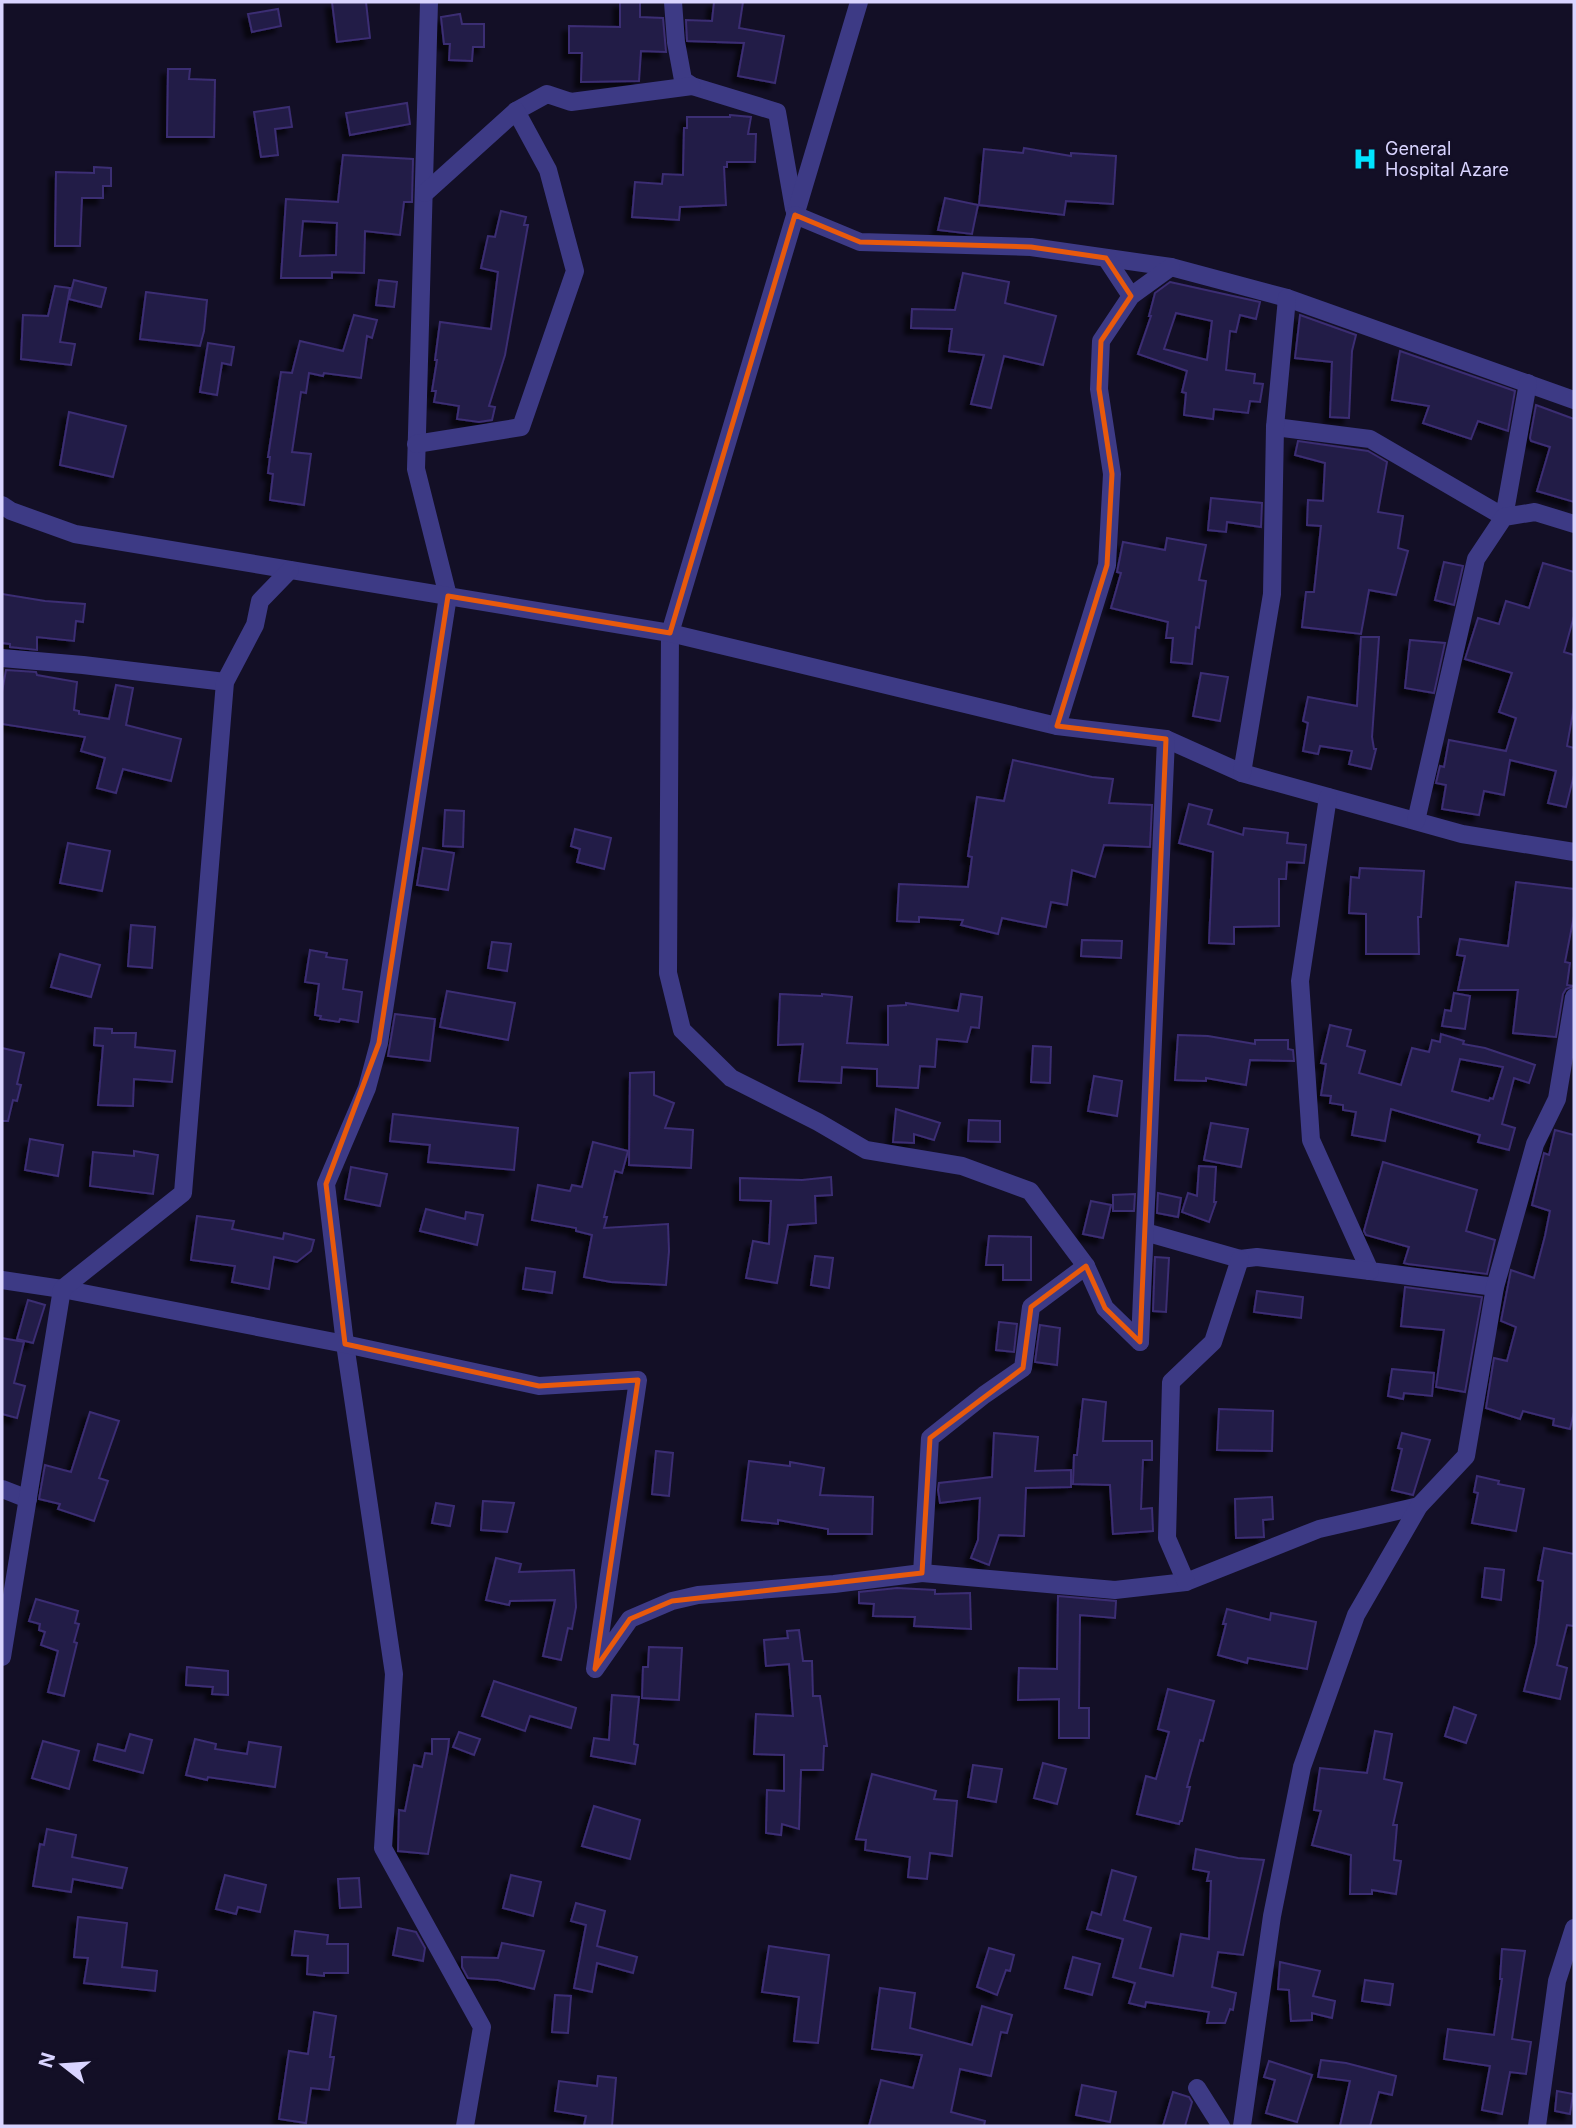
<svg xmlns="http://www.w3.org/2000/svg" width="1576" height="2128" viewBox="0 0 1576 2128" font-family="Inter,sans-serif">
<style>
.building{fill:#241b47;stroke:#3b2d73;stroke-width:2;fill-rule:evenodd;filter:url(#shadow)}
.lines{fill:none;stroke-linecap:round;stroke-linejoin:round}
.minor{stroke:#3d3a85;stroke-width:18}
.marked{fill:none;stroke:#e8590c;stroke-width:5;stroke-linejoin:round}
.labels{text-anchor:middle;stroke-width:5;stroke-linejoin:round;paint-order:stroke}
.poi-label{font-size:18px;fill:#d9d4ff;stroke:#130f26;text-anchor:start}
</style>
<defs>
<filter id="shadow"><feDropShadow dx="-6" dy="6" stdDeviation="2" flood-color="#0009"/></filter>
</defs>
<rect width="100%" height="100%" fill="#130f26"/>
<!-- building -->
<g class="building">
<path d="M332,2H366L370,38L337,42Z"/>
<path d="M620,2H640V17L663,18L666,52L641,51L639,81L581,82L582,53H569V26L620,27Z"/>
<path d="M714,2H743L739,28L784,36L775,83L738,76L744,43L687,41L686,20L712,21Z"/>
<path d="M278,9L281,26L252,32L248,14Z"/>
<path d="M460,14L462,24H484V47H473L472,61L449,60L450,44H444L441,17Z"/>
<path d="M168,69H190L189,79L215,80L214,137H167Z"/>
<path d="M407,103L410,124L350,135L346,113Z"/>
<path d="M289,107L292,127L275,129L278,155L261,157L254,112Z"/>
<path d="M730,115L751,117L748,134H756L755,162H727V167H724L726,205L680,207L679,220L632,217L635,182L662,184L663,174L683,175L684,128H687V117H730Z"/>
<path d="M1024,148L1071,156V153L1116,156L1113,204L1066,201L1064,215L979,205L984,149L1023,153Z"/>
<path d="M343,155L413,159L412,202H404L400,235L365,231L364,273L332,272V278H281L286,199L338,202ZM303,221L337,223L336,255L300,256Z"/>
<path d="M94,167L111,168V186H103V198H82L80,246H55L56,172L94,173Z"/>
<path d="M945,198L978,205L972,234L938,230Z"/>
<path d="M501,211L526,217L524,225H528L505,355L489,406L495,407L492,420L479,422L457,419L459,406L434,402L436,391H432L437,360H435L440,322L491,329L498,272L481,268L488,236L495,237Z"/>
<path d="M963,273L1009,282L1005,303L1056,316L1043,365L1004,356L991,408L971,404L984,355L949,351L952,329L911,328L912,309L955,310Z"/>
<path d="M74,280L106,288L101,307L69,299Z"/>
<path d="M379,280L397,282L394,307L376,305Z"/>
<path d="M1170,282L1260,302L1256,319L1240,315L1236,332L1230,331L1226,370L1255,374L1254,383L1263,384L1260,402L1250,401L1248,413L1214,409L1213,419L1184,415L1186,393L1182,392L1187,371L1138,354L1151,316H1149L1155,293ZM1176,313L1212,321L1207,360L1164,349Z"/>
<path d="M55,286L70,288L60,342L75,344L71,365L21,359L23,315L48,316Z"/>
<path d="M146,292L207,300L204,331L200,346L140,339Z"/>
<path d="M354,315L377,320L372,338L367,336L361,378L324,373L323,376L309,373L306,393L301,392L292,452L311,454L304,505L270,500L273,474L268,473L270,457H268L281,372L292,373L300,341L343,351Z"/>
<path d="M1300,315L1356,335L1352,351L1349,418L1330,417L1332,362L1295,358Z"/>
<path d="M208,343L234,347L231,365L222,363L217,395L200,392Z"/>
<path d="M1400,351L1515,391L1508,431L1478,421L1471,439L1423,423L1429,406L1392,400Z"/>
<path d="M1536,405L1574,419V502L1537,491L1550,447L1531,441L1530,438Z"/>
<path d="M69,412L126,426L113,477L60,465Z"/>
<path d="M1298,441L1368,451L1387,462L1378,512L1403,516L1398,548L1408,551L1396,595L1369,590L1361,634L1302,627L1306,592H1314L1321,526L1307,525L1308,500L1323,501L1325,463L1295,455Z"/>
<path d="M1211,498L1262,503L1261,527L1227,522L1226,532L1208,530Z"/>
<path d="M1167,538L1206,545L1199,580L1206,581L1199,628L1196,627L1192,664L1171,662L1173,638H1166L1168,622L1111,608L1121,573L1117,572L1123,542L1165,550Z"/>
<path d="M1444,562L1463,566L1454,605L1435,600Z"/>
<path d="M1543,563L1574,572V616L1564,652L1574,655V707L1567,746L1574,748V775L1566,807L1548,803L1556,771L1510,760L1504,795L1484,791L1479,815L1442,809L1446,785L1436,783L1440,766L1444,767L1449,740L1506,751L1516,718L1499,712L1512,673L1465,659L1478,618L1499,624L1506,601L1529,608Z"/>
<path d="M2,594L45,601L85,604L83,622L76,621L74,641L37,637V650L10,647V644L2,643Z"/>
<path d="M1361,637H1379L1372,737L1374,749H1376L1371,769L1349,764L1352,751L1320,746L1318,754L1303,751L1308,723L1303,721L1308,697L1357,706Z"/>
<path d="M1410,640L1445,643L1434,693L1405,688Z"/>
<path d="M6,670L36,672L37,675L77,682L74,710L79,711V714L109,719L116,685L133,688L126,725L181,739L171,781L123,769L116,793L97,788L105,758L81,751L85,737L2,724V692Z"/>
<path d="M1201,673L1228,677L1220,721L1193,716Z"/>
<path d="M1013,760L1092,777L1113,779L1109,803L1152,805L1150,847L1104,845L1095,877L1072,870L1067,905L1051,902L1046,927L1002,918L998,934L961,925L963,920L919,917V922L897,921L899,884L968,887L972,857L968,856L977,797L1004,801Z"/>
<path d="M1189,804L1212,810L1208,824L1243,835L1244,828L1288,833L1287,843L1306,845L1304,863L1287,862L1286,879H1279V926L1234,927V944L1209,943L1213,852L1179,843Z"/>
<path d="M445,810L464,811L463,847L443,846Z"/>
<path d="M575,829L611,838L604,869L577,862L580,849L571,846Z"/>
<path d="M68,843L110,851L102,891L60,883Z"/>
<path d="M423,848L454,853L448,890L417,885Z"/>
<path d="M1360,868L1424,871L1421,917H1418L1419,954H1366V914L1349,913L1351,877L1359,878Z"/>
<path d="M1516,882L1574,889V916L1565,962L1570,963L1567,985L1574,986L1566,989L1563,994L1556,1037L1513,1033L1518,990H1458L1465,956L1457,955L1460,939L1508,946Z"/>
<path d="M131,925L155,927L152,968L128,966Z"/>
<path d="M1082,940L1122,941L1121,958L1081,956Z"/>
<path d="M492,942L511,944L507,971L488,968Z"/>
<path d="M310,950L327,953L326,957L347,960L343,989L362,992L358,1022L340,1019L339,1022L320,1019L321,1016L315,1015L319,984L305,982Z"/>
<path d="M60,954L100,965L91,997L51,987Z"/>
<path d="M447,991L515,1003L508,1040L440,1027Z"/>
<path d="M1454,993L1470,996L1465,1029L1442,1026L1445,1010L1451,1011Z"/>
<path d="M780,994L822,996V994L852,997L847,1043L888,1045V1006L906,1005V1003L958,1011L961,994L982,997L979,1028L971,1027L967,1042L937,1039L935,1067L920,1066L918,1088L877,1086V1069L842,1067L841,1083L799,1081L803,1044L778,1045Z"/>
<path d="M395,1014L435,1019L430,1061L388,1056Z"/>
<path d="M1330,1025L1351,1030L1347,1046L1365,1051L1359,1073L1401,1085L1412,1048L1429,1052L1432,1040L1440,1042L1441,1034L1464,1041L1463,1044L1485,1048L1535,1065L1529,1083L1514,1078L1502,1124L1515,1128L1509,1150L1478,1142L1480,1135L1391,1109L1385,1141L1352,1135L1356,1112L1343,1110V1105L1330,1103L1331,1096L1321,1095L1326,1064L1321,1063ZM1460,1059L1503,1067L1493,1099L1490,1098L1489,1101L1452,1091Z"/>
<path d="M95,1028L112,1029V1033H136L135,1047L175,1051L172,1082L134,1079L133,1106L98,1105L103,1046L94,1045Z"/>
<path d="M1178,1035L1208,1036L1255,1044V1040H1288V1049L1293,1050L1294,1061L1250,1060L1246,1085L1206,1078V1081L1175,1080Z"/>
<path d="M1033,1046L1051,1047L1050,1083L1031,1082Z"/>
<path d="M2,1048L24,1053L17,1084L21,1085L17,1101L13,1100L8,1121H2Z"/>
<path d="M654,1072V1095L674,1103L665,1128L693,1130L691,1168L629,1165L630,1073Z"/>
<path d="M1094,1076L1122,1081L1117,1116L1088,1111Z"/>
<path d="M896,1109L940,1123L934,1140L914,1134V1143L893,1142Z"/>
<path d="M393,1114L518,1128L514,1170L428,1162L430,1145L390,1141Z"/>
<path d="M969,1120L1000,1121V1142L968,1141Z"/>
<path d="M1211,1123L1248,1129L1241,1167L1204,1160Z"/>
<path d="M1555,1130L1574,1135V1412L1570,1429L1553,1425L1554,1419L1523,1411L1520,1419L1486,1408L1494,1358L1507,1361L1516,1327L1501,1321L1511,1270L1534,1278L1545,1236L1550,1211L1532,1205L1544,1153L1549,1155Z"/>
<path d="M30,1139L63,1145L58,1176L25,1170Z"/>
<path d="M593,1142L628,1151L622,1173L615,1171L604,1217H607L604,1228L668,1224L669,1251L666,1285L611,1282L584,1277L592,1235L576,1231V1228L532,1220L538,1185L570,1191L572,1185L582,1187Z"/>
<path d="M134,1151L158,1155L153,1194L90,1186L93,1152L134,1156Z"/>
<path d="M1383,1162L1477,1190L1466,1231L1495,1240L1487,1274L1408,1264L1404,1263L1409,1247L1366,1235L1364,1231Z"/>
<path d="M1199,1166L1216,1167L1214,1202H1216L1209,1222L1182,1212L1188,1193L1197,1196Z"/>
<path d="M351,1167L387,1174L380,1206L345,1199Z"/>
<path d="M831,1177L832,1195L815,1196L816,1223L788,1225L777,1283L746,1278L753,1241L769,1244L771,1201L740,1200V1178L802,1180Z"/>
<path d="M1158,1193L1181,1198L1178,1217L1157,1213Z"/>
<path d="M1135,1194L1134,1211H1113V1195Z"/>
<path d="M1091,1201L1111,1205L1103,1238L1083,1234Z"/>
<path d="M426,1209L465,1219L466,1212L483,1215L477,1245L420,1231Z"/>
<path d="M197,1216L234,1221L232,1229L283,1239L284,1233L314,1240L311,1251L297,1262L274,1257L269,1289L232,1282L235,1266L191,1260Z"/>
<path d="M989,1236L1031,1237V1280H1003V1265H986Z"/>
<path d="M815,1256L833,1258L829,1288L811,1285Z"/>
<path d="M1155,1257L1169,1258L1166,1312L1153,1311Z"/>
<path d="M526,1268L555,1272L552,1293L523,1289Z"/>
<path d="M1405,1287L1482,1297L1465,1392L1436,1387L1444,1330L1401,1326Z"/>
<path d="M1257,1291L1303,1297L1301,1318L1254,1312Z"/>
<path d="M28,1300L45,1305L33,1343L17,1339Z"/>
<path d="M999,1322L1017,1324L1014,1352L996,1350Z"/>
<path d="M1040,1325L1060,1328L1057,1365L1035,1362Z"/>
<path d="M2,1338L24,1342L14,1383L25,1386L17,1418L2,1414Z"/>
<path d="M1392,1369L1434,1373L1432,1396L1404,1393L1403,1399L1388,1396Z"/>
<path d="M1083,1399L1106,1402L1103,1441H1152V1460H1143L1141,1509L1152,1508L1153,1531L1113,1534L1110,1485L1073,1484L1074,1455H1077Z"/>
<path d="M1219,1409L1273,1411L1272,1451L1217,1450Z"/>
<path d="M90,1412L119,1421L99,1478L108,1481L94,1521L58,1509L60,1504L39,1499L45,1465L71,1472Z"/>
<path d="M994,1433L1038,1437L1035,1471L1071,1470V1487L1026,1488L1024,1536L999,1535L989,1565L971,1558L978,1540L980,1498L940,1503L938,1490L939,1483L992,1477Z"/>
<path d="M1402,1433L1430,1440L1413,1495L1392,1490L1402,1449L1398,1448Z"/>
<path d="M656,1451L673,1453L669,1496L652,1494Z"/>
<path d="M749,1461L790,1466V1462L824,1468L820,1495L873,1497L872,1534H828V1529L778,1520V1524L742,1520Z"/>
<path d="M1477,1476L1499,1481L1498,1484L1524,1489L1516,1531L1472,1523L1478,1493L1474,1492Z"/>
<path d="M1272,1497L1273,1519L1263,1520L1264,1537L1236,1538L1235,1499Z"/>
<path d="M483,1501L514,1503L507,1532L481,1530Z"/>
<path d="M436,1503L454,1506L450,1526L432,1523Z"/>
<path d="M1544,1548L1574,1554V1626L1567,1625L1557,1665L1567,1668L1560,1699L1524,1691L1536,1644L1543,1581L1538,1580Z"/>
<path d="M496,1558L521,1564L519,1572L574,1570L576,1607L572,1629L568,1628L561,1660L543,1656L555,1600L510,1601L509,1605L486,1600Z"/>
<path d="M1485,1568L1504,1570L1501,1600L1482,1597Z"/>
<path d="M897,1588L935,1590V1594L970,1593L971,1629L914,1626L915,1617L873,1616L874,1604L859,1603V1592Z"/>
<path d="M1058,1596L1116,1601L1115,1618L1080,1615L1079,1708H1089V1738H1059V1699L1018,1700L1019,1668L1057,1669Z"/>
<path d="M36,1599L78,1611L75,1623L79,1624L74,1642L77,1643L64,1696L48,1692L58,1651L41,1645L45,1632L39,1630L40,1624L29,1621Z"/>
<path d="M1227,1609L1270,1620L1271,1613L1316,1622L1307,1669L1248,1658L1247,1663L1218,1655L1226,1624H1223Z"/>
<path d="M799,1630L803,1661H812L813,1696H820L827,1746H824L823,1770H801L799,1829L782,1824L781,1835L766,1833L767,1790L784,1791V1755L754,1754L756,1714L793,1716L789,1664L766,1666L764,1640L788,1638L787,1631Z"/>
<path d="M649,1647L682,1648L679,1700L642,1698L643,1667H648Z"/>
<path d="M187,1667L228,1671V1695L212,1694L213,1687L186,1685Z"/>
<path d="M494,1681L576,1708L571,1728L530,1716L525,1731L482,1716Z"/>
<path d="M1168,1689L1214,1701L1203,1741L1200,1740L1187,1787H1190L1182,1821H1180L1179,1824L1137,1814L1146,1776L1156,1779L1169,1732L1158,1729Z"/>
<path d="M612,1695L639,1697L634,1744L638,1745L635,1764L591,1756L594,1738L609,1740Z"/>
<path d="M1454,1707L1476,1715L1466,1743L1445,1736Z"/>
<path d="M1375,1731L1392,1734L1384,1779L1402,1783L1393,1825H1397L1394,1860L1401,1861L1396,1894L1372,1890V1894H1350L1351,1855L1312,1845L1321,1811L1314,1810L1320,1768L1367,1773Z"/>
<path d="M459,1732L480,1739L474,1755L453,1747Z"/>
<path d="M130,1734L152,1740L143,1773L94,1760L98,1744L125,1751Z"/>
<path d="M195,1739L216,1744L215,1749L247,1754L249,1742L281,1747L275,1787L208,1777L207,1780L186,1775Z"/>
<path d="M432,1739H449L448,1749L428,1854L398,1851L399,1810L405,1811L414,1765L422,1767L425,1753L432,1754Z"/>
<path d="M43,1741L79,1751L69,1789L32,1778Z"/>
<path d="M1043,1763L1066,1769L1057,1804L1034,1798Z"/>
<path d="M973,1765L1002,1769L996,1802L968,1797Z"/>
<path d="M872,1774L936,1791L934,1799L957,1801L952,1856L930,1853L927,1879L908,1877L910,1857L865,1850L866,1840L856,1839Z"/>
<path d="M594,1806L640,1820L630,1859L582,1846Z"/>
<path d="M47,1829L76,1835L72,1857L127,1868L122,1888L73,1879L71,1892L33,1886L40,1844L44,1845Z"/>
<path d="M1196,1849L1238,1858L1264,1860L1243,1955L1218,1952L1212,1987L1236,1993L1233,2010L1230,2009L1225,2023H1207L1209,2012L1146,2002L1145,2007L1129,2003L1135,1983L1113,1977L1123,1939L1087,1929L1092,1912L1101,1915L1112,1870L1136,1877L1124,1920L1151,1928L1140,1968L1173,1976L1181,1934L1209,1939L1211,1881H1207L1209,1872L1193,1869Z"/>
<path d="M225,1875L266,1885L260,1912L238,1907L236,1914L216,1909Z"/>
<path d="M511,1875L541,1882L533,1916L503,1908Z"/>
<path d="M359,1878L361,1907L340,1908L338,1879Z"/>
<path d="M576,1903L605,1911L597,1946L637,1957L633,1973L597,1963L592,1992L574,1988L586,1925L571,1921Z"/>
<path d="M78,1917L127,1923L122,1967L157,1971L155,1991L84,1983L88,1958L74,1957Z"/>
<path d="M398,1928L416,1932L425,1948L423,1961L393,1955Z"/>
<path d="M295,1931L328,1935L327,1944H348V1973H324V1976L307,1974L308,1956L292,1955Z"/>
<path d="M502,1943L544,1951L534,1989L498,1980L468,1978L462,1967V1957L498,1958Z"/>
<path d="M769,1946L829,1955L818,2043L794,2041L799,1997L762,1992Z"/>
<path d="M989,1948L1014,1955L1010,1971L1006,1970L997,1995L977,1987Z"/>
<path d="M1502,1949L1525,1951L1512,2039L1531,2042L1526,2074L1510,2072L1502,2114L1482,2110L1490,2066L1444,2059L1448,2029L1494,2035L1502,1979H1500Z"/>
<path d="M1073,1957L1100,1964L1092,1995L1065,1988Z"/>
<path d="M1280,1962L1320,1971L1313,1996L1335,2001L1332,2018L1312,2013V2020L1291,2021L1289,1990L1278,1989Z"/>
<path d="M1365,1980L1393,1984L1390,2005L1362,2001Z"/>
<path d="M880,1988L915,1993L910,2028L972,2045L982,2006L1012,2015L1007,2033L1001,2032L991,2076L960,2069L951,2112L985,2121L984,2126H869L881,2080L913,2088L922,2055L872,2049Z"/>
<path d="M555,1995L571,1996L568,2033L552,2032Z"/>
<path d="M314,2012L336,2016L330,2057H334L329,2090L311,2088L306,2123L279,2119L289,2051L308,2054Z"/>
<path d="M1321,2060L1346,2063L1396,2076L1392,2095L1379,2092L1370,2126H1340L1350,2081L1318,2077Z"/>
<path d="M1269,2061L1312,2075L1297,2122L1266,2113L1275,2080L1264,2077Z"/>
<path d="M598,2076L616,2078L612,2126H584L586,2116L555,2111L559,2081L597,2086Z"/>
<path d="M1082,2085L1116,2092L1110,2122L1076,2115Z"/>
<path d="M1557,2091L1573,2094L1570,2114L1555,2111Z"/>
<path d="M1173,2092L1189,2097L1192,2102L1185,2126H1163Z"/>
</g>
<g class="lines">
<!-- minor -->
<g class="minor">
<path d="M429,2L416,469L448,596L379,1043L367,1088L326,1184L345,1344L394,1674L383,1848L482,2027L465,2126"/>
<path d="M673,2L676,42L683,80L692,86L777,112L794,209"/>
<path d="M859,2L670,633L668,973L682,1030L731,1078L818,1122L866,1150L962,1166L1030,1191L1086,1266L1105,1308L1140,1342"/>
<path d="M516,111L547,94L571,102L692,86"/>
<path d="M795,215L860,242L1031,247L1171,267L1287,298L1574,400"/>
<path d="M1106,258L1131,296"/>
<path d="M1275,427L1370,439L1504,517L1528,383"/>
<path d="M416,444L521,427L575,271L548,170L516,111L425,193"/>
<path d="M2,505L11,511L75,534L670,633L1057,726L1166,739L1242,773L1462,834L1574,852"/>
<path d="M2,658L83,665L225,682"/>
<path d="M1057,726L1107,565L1112,474L1099,389L1101,341L1131,296L1171,267"/>
<path d="M1242,773L1272,594L1275,427L1287,298"/>
<path d="M1328,797L1300,981L1311,1140L1370,1271L1495,1287"/>
<path d="M1416,821L1476,559L1504,517L1535,512L1574,524"/>
<path d="M1145,1232L1240,1259L1257,1257L1370,1271"/>
<path d="M2,1280L62,1289L345,1344L539,1386L638,1380L595,1669L630,1619L672,1601L698,1595L834,1584L922,1573L930,1438L984,1395L1023,1368L1031,1307L1086,1266"/>
<path d="M1140,1342L1166,739"/>
<path d="M2,1489L28,1499"/>
<path d="M922,1573L1115,1590L1186,1582L1319,1529L1419,1506"/>
<path d="M1186,1582L1167,1538L1171,1382L1213,1342L1240,1259"/>
<path d="M2,1657L62,1289L183,1193L225,682L255,625L260,601L290,570"/>
<path d="M1197,2088L1221,2126"/>
<path d="M1242,2126L1272,1916L1302,1767L1356,1615L1419,1506L1466,1456L1495,1287L1535,1144L1557,1099L1574,997"/>
<path d="M1537,2126L1557,1981L1574,1928"/>
</g>
</g>
<!-- marked area -->
<path class="marked" d="M795,215L860,242L1031,247L1106,258L1131,296L1101,341L1099,389L1112,474L1107,565L1057,726L1166,739L1140,1342L1105,1308L1086,1266L1031,1307L1023,1368L930,1438L922,1573L672,1601L630,1619L595,1669L638,1380L539,1386L345,1344L326,1184L379,1043L448,596L670,633Z"/>
<!-- icons -->
<defs>
<g id="hospital-bare" transform="scale(1.89)"><path d="M-5-5h3v3.5h4V-5h3V5h-3V1.5h-4V5h-3Z" fill="#00e5ff" stroke="#130f26" stroke-width="2.5" paint-order="stroke"/></g>
</defs>
<g fill-rule="evenodd">
<use href="#hospital-bare" x="1365" y="159"/>
</g>
<g class="labels">
<!-- poi labels -->
<g class="poi-label">
<text x="1385" y="155">General<tspan x="1385" dy="21">Hospital Azare</tspan></text>
</g>
</g>
<!-- border -->
<rect width="1576" height="2128" fill="none" stroke="#d9d4ff" stroke-width="7"/>
<!-- north arrow -->
<g transform="translate(63 2065) rotate(287)" stroke="#130f26" stroke-width="5" paint-order="stroke">
<path d="M0-5L12 26L0 18L-12 26Z" fill="#d9d4ff"/>
<text y="-10" font-size="19" font-weight="bold" text-anchor="middle" fill="#d9d4ff">N</text>
</g>
</svg>
